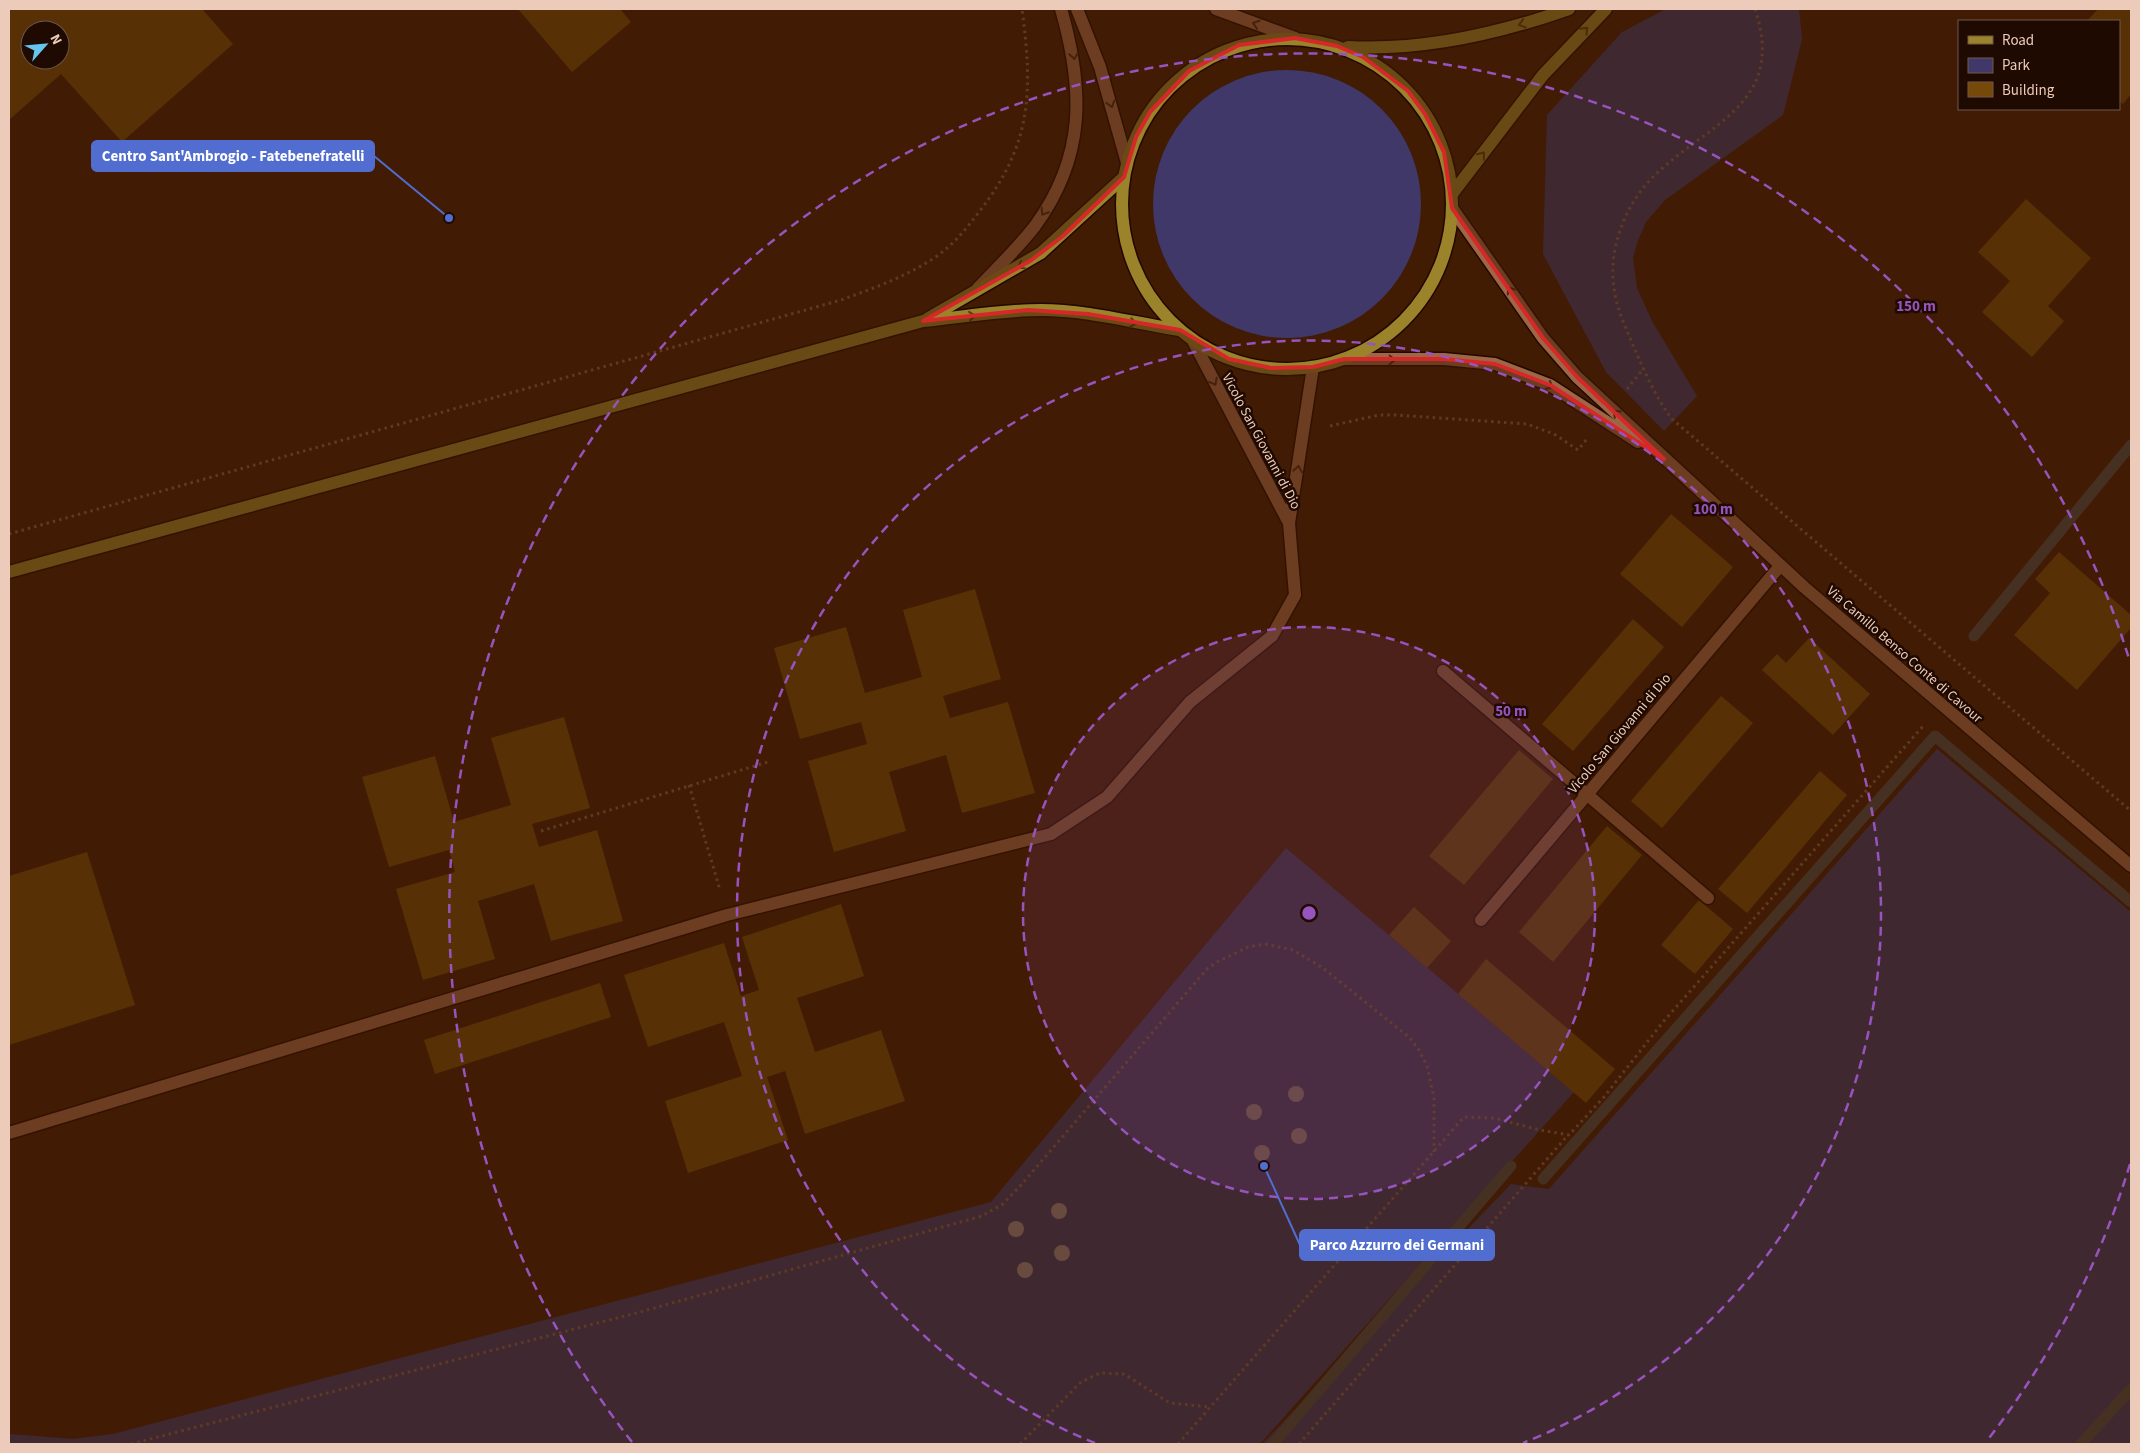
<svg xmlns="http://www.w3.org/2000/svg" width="2140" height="1453" viewBox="0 0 2140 1453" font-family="'Source Sans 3',sans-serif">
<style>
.green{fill:#3f3868}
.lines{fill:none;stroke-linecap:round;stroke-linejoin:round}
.stream{stroke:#4a4948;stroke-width:11}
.building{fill:#744909;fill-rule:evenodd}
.minor-casing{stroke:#220800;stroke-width:15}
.major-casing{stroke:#220800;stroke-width:15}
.path{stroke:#845f4a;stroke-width:3;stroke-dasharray:2.5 4;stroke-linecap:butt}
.minor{stroke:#9f6646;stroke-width:12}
.major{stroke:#9a832a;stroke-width:12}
.tree{fill:#978485}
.oneway{stroke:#4c2a19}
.oneway2{stroke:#564013}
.marked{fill:none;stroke:#d62828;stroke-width:4;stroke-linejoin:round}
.ring{fill:none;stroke:#9754be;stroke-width:2.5;stroke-dasharray:9 6}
.labels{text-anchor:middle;stroke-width:5;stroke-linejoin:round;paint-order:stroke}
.street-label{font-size:14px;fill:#eccbba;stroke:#1f0a01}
.centre{fill:#9754be;stroke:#1f0a01;stroke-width:2.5}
.ring-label{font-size:15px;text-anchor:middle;font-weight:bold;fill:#9754be;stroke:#1f0a01;stroke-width:5;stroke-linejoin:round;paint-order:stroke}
.leader{fill:none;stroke:#516dd0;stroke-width:2}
.callout-dot{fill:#516dd0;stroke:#1f0a01;stroke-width:2}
.callout{fill:#516dd0;stroke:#516dd0;stroke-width:2}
.callout-label{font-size:15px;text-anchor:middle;font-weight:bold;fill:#fff}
</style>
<rect width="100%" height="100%" fill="#421b03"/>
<!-- green -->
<g class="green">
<path d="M1666,9H1799L1802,39L1783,115L1665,200L1646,222L1637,243L1633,258L1637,288L1652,321L1697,396L1664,431L1606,372L1543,254L1547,115L1622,32Z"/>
<circle cx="1287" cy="204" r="134"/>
<path d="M1937,749L2131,912V1444H1262L1511,1184L1549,1189Z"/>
<path d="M1286,848L1574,1092L1260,1444H9V1434L73,1439L113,1434L991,1202Z"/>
</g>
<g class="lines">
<!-- stream -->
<g class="stream">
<path d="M1974,636L2131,445"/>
<path d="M1543,1179L1935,736L2131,902"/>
<path d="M1273,1444L1511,1166"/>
<path d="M2081,1444L2131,1389"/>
</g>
</g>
<!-- building -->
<g class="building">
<path d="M9,9H202L233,44L122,142L61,74L9,120ZM30,30H60V60H30Z"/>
<path d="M518,9H620L631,22L572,72Z"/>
<path d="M2098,9H2131V94L2123,104L2119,101V21H2087Z"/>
<path d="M2026,199L2091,258L2048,306L2064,321L2032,357L1982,312L2010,281L1978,252Z"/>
<path d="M1671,514L1733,567L1682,627L1620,574Z"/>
<path d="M2059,552L2131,615V628L2077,690L2014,635L2050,593L2035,579Z"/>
<path d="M975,589L1001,679L943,696L950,718L1008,702L1035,793L962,813L946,755L889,772L906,831L834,852L808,761L867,744L861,722L800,739L774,648L846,627L865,693L922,677L903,610Z"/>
<path d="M1633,619L1664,647L1573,751L1542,724Z"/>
<path d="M1809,638L1870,694L1833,735L1762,670L1777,654L1786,663Z"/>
<path d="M1721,696L1753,723L1662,828L1631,801Z"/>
<path d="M564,717L590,808L532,824L539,847L597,830L623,921L551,941L534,884L478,901L495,959L423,980L396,889L455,872L449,850L389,867L362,777L435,756L454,822L511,805L491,738Z"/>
<path d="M1519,750L1553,779L1464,885L1429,856Z"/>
<path d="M1820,771L1847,795L1747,913L1718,889Z"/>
<path d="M1607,826L1642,855L1553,962L1519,932Z"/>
<path d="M87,852L135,1005L9,1045V876Z"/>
<path d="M1699,900L1733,929L1695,974L1661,945Z"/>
<path d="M841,904L864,976L797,998L815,1052L881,1030L905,1101L805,1134L785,1071L767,1077L788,1140L688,1173L665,1101L742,1076L724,1022L648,1047L624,975L724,943L741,996L759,990L742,937Z"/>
<path d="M1414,907L1451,941L1427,968L1389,935Z"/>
<path d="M1486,959L1615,1069L1586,1103L1458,994Z"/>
<path d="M600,983L611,1017L435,1074L424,1040Z"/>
</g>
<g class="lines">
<!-- minor casing -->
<g class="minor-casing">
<g id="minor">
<path d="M1077,9L1100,67L1127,163"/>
<path d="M1216,9L1295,38"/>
<path d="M1452,208L1543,338L1577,377L1804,587L2131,866"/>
<path d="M978,288C997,268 1018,248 1035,226C1086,156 1084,89 1061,9"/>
<path d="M1192,339L1289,523L1313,367"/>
<path d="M1344,359H1444L1495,364L1550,385L1638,442"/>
<path d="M1443,671L1708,898"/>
<path d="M1481,920L1780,566"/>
<path d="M9,1133L727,915L1051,834L1107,797L1190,702L1272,636L1295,595L1289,523"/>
</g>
</g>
<!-- major casing -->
<g class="major-casing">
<g id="major">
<circle cx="1287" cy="204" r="165"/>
<path d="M1348,47C1423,51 1498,34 1569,9"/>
<path d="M1452,194L1543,75L1606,9"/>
<path d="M927,319L1041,253L1124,177"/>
<path d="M9,572L923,321C962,317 1002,310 1041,310C1088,310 1134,323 1180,330"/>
</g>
</g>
<!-- path -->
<g class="path">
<path d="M1755,9C1787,105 1707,123 1653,177C1625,205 1608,249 1614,288C1616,305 1623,322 1630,338C1642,366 1654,395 1672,419L2131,811"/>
<path d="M1627,389L1644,368"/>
<path d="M1330,426L1379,415H1396L1527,424L1554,434L1578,450L1587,439"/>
<path d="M9,534L841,300C874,288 908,276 937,256C954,244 966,229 979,212C1032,144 1033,92 1022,9"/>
<path d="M689,785L720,890"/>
<path d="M541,831L771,761"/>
<path d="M131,1444L640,1312L982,1216L1003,1204L1021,1185L1207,969L1217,962L1248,947L1265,944L1293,950L1323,968L1410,1038L1419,1050L1427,1066L1434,1098V1152"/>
<path d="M1020,1444L1081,1382L1100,1373L1124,1374L1170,1403L1210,1407"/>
<path d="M1178,1444L1464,1117L1494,1118L1540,1130L1569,1135L1604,1097L1663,1022L1924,725"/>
<path d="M1299,1444L1568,1135"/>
</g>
<!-- minor -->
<use href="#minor" class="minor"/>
<!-- major -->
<use href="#major" class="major"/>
</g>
<!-- trees -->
<g class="tree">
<circle cx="1296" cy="1094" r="8"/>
<circle cx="1254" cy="1112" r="8"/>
<circle cx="1299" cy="1136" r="8"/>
<circle cx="1262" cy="1153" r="8"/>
<circle cx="1059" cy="1211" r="8"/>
<circle cx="1016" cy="1229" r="8"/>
<circle cx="1062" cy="1253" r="8"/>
<circle cx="1025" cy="1270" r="8"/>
</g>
<!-- one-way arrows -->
<defs><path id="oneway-chevron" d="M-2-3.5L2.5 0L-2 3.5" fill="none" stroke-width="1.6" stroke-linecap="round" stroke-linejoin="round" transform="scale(1.25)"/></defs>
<g class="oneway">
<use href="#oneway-chevron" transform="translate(1256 24) rotate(-162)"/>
<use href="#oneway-chevron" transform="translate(1074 56) rotate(81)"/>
<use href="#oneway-chevron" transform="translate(1111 104) rotate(74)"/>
<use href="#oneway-chevron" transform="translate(1044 212) rotate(122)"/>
<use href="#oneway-chevron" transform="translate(1510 290) rotate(-125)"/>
<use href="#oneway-chevron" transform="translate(1392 360) rotate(1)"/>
<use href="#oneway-chevron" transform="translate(1214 382) rotate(62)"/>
<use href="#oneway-chevron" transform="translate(1550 386) rotate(28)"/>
<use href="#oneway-chevron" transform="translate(1616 413) rotate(-136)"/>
<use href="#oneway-chevron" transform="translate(1298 469) rotate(-80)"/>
</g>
<g class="oneway2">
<use href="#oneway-chevron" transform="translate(1522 24) rotate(164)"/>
<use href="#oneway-chevron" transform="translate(1585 30) rotate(-46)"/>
<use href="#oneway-chevron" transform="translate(1482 155) rotate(-52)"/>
<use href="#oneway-chevron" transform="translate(1021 266) rotate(150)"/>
<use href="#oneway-chevron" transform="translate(972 316) rotate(-6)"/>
<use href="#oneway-chevron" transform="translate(1133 323) rotate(10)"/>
</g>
<!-- marked area -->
<path d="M0 0H2140V1453H0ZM1295,38L1337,46L1363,57L1408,91L1425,114L1444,152L1452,208L1543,338L1577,377L1664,459L1550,385L1495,364L1444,359H1344L1313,367L1271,368L1229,359L1180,330L1088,314L1028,310L923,321L1030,261L1063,236L1124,177L1136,137L1150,112L1189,71L1239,45Z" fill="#421b03" fill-opacity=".55" fill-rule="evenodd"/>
<path class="marked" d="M1295,38L1337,46L1363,57L1408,91L1425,114L1444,152L1452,208L1543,338L1577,377L1664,459L1550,385L1495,364L1444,359H1344L1313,367L1271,368L1229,359L1180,330L1088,314L1028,310L923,321L1030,261L1063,236L1124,177L1136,137L1150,112L1189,71L1239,45Z"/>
<!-- distance rings -->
<circle cx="1309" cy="913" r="286" fill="#9754be" fill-opacity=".12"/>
<g class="ring">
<circle cx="1309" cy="913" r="286"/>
<path d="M1095 1443A572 572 0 1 1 1523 1443"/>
<path d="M2130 1164A859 859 0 0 1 1986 1442M632 1442A859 859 0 1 1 2130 662"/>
</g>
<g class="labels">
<!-- street labels -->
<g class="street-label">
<text transform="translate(1262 441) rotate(62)" y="5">Vicolo San Giovanni di Dio</text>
<text transform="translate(1905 654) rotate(41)" y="5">Via Camillo Benso Conte di Cavour</text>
<text transform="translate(1619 733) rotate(-50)" y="5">Vicolo San Giovanni di Dio</text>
</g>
</g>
<circle cx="1309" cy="913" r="8" class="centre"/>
<g class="ring-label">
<text x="1916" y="311">150 m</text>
<text x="1713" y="514">100 m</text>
<text x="1511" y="716">50 m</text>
</g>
<!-- callouts -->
<path class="leader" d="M449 218L374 156M1264 1166L1300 1245"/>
<g class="callout-dot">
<circle cx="449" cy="218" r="5"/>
<circle cx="1264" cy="1166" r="5"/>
</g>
<g class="callout">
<rect x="92" y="141" width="282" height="30" rx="5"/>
<rect x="1300" y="1230" width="194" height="30" rx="5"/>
</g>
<g class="callout-label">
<text x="233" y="161">Centro Sant'Ambrogio - Fatebenefratelli</text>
<text x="1397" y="1250">Parco Azzurro dei Germani</text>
</g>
<!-- border -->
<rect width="2140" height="1453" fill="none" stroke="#eccbba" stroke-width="20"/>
<!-- legend -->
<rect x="1958" y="20" width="162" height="90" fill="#1f0a01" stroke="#71574b"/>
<rect x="1968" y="36" width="25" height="8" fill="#9a832a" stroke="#71574b"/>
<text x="2002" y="45" font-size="15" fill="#eccbba">Road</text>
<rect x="1968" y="58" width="25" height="15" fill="#3f3868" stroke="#71574b"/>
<text x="2002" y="70" font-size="15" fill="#eccbba">Park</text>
<rect x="1968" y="82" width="25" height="15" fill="#744909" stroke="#71574b"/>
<text x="2002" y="95" font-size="15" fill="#eccbba">Building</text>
<!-- north arrow -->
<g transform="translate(45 45) rotate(63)"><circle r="24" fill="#1f0a01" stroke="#71574b"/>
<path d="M0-4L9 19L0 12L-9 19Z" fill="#65c5ef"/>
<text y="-8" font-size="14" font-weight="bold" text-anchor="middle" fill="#eccbba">N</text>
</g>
</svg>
